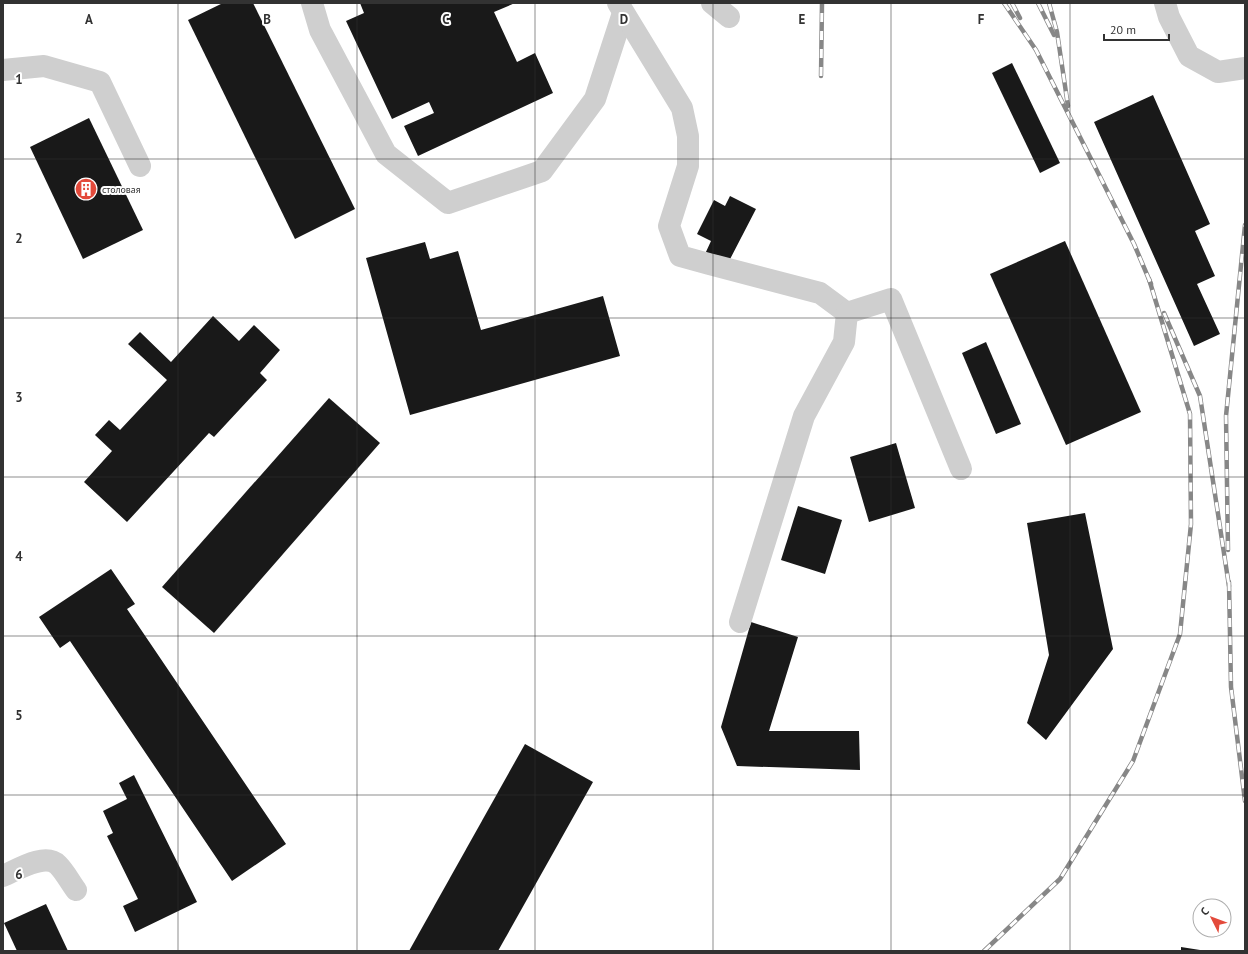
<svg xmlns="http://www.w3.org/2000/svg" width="1248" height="954" viewBox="0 0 1248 954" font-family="'PT Sans',sans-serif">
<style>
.building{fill:#191919}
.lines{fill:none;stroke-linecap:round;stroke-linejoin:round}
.minor{stroke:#cfcfcf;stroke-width:22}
.rail-casing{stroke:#878787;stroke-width:4.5}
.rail{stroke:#fff;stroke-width:3;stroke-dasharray:9;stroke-linecap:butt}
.grid{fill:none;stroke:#323232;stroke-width:1;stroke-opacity:0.55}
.labels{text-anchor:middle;stroke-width:4;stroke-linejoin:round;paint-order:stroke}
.poi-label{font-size:10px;fill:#323232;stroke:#fff;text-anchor:start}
.grid-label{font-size:13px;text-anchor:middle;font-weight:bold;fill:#323232;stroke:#fff;stroke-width:4;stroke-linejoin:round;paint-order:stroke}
</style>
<rect width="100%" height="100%" fill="#fff"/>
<!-- building -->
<g class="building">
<path d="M223,3H253L355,209L295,239L188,20Z"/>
<path d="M360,3H515L494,12L517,62L535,53L553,93L418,156L404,126L434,113L429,102L392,119L346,21L364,13Z"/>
<path d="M1012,63L1060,163L1040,173L992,73Z"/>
<path d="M1153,95L1210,224L1195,231L1215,276L1197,284L1220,334L1194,346L1094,122Z"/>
<path d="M89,118L143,230L83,259L30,147Z"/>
<path d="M730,196L756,209L727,265L705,254L711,241L697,234L714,200L725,206Z"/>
<path d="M1065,241L1141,412L1066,445L990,274Z"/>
<path d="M425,242L430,259L458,251L481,330L603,296L620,356L410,415L366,258Z"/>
<path d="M213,316L239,341L254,325L280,350L260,373L267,380L214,437L209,433L127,522L84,482L112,451L95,435L109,420L120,430L167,380L128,344L140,332L171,362Z"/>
<path d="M986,342L1021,424L996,434L962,353Z"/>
<path d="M329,398L380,443L214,633L162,587Z"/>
<path d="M896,443L915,508L869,522L850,457Z"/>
<path d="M798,506L842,520L825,574L781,560Z"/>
<path d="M1085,513L1113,649L1046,740L1027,723L1049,655L1027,523Z"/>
<path d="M111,569L135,604L127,609L286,844L232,881L70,641L60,648L39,617Z"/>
<path d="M751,622L798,637L769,731H859L860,770L737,766L721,727Z"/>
<path d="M525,744L593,782L498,951H409Z"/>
<path d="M134,775L197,902L135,932L123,906L138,899L107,836L113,833L103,811L127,799L119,783Z"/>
<path d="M46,904L68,951H17L4,923Z"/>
<path d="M1181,947L1200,950V951H1181Z"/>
</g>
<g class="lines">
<!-- minor -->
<g class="minor">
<path d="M312,3L320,30L386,154L448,203L542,171L595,99L623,13"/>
<path d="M618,3L682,108L688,136V166L669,226L680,256L709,264L820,293L847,313L844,342L804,416L740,622"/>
<path d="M712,3L729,17"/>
<path d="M1165,3L1169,17L1189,56L1218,72L1245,68"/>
<path d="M3,70L44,66L100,82L140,166"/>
<path d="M847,313L891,299L961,469"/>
<path d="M3,876C17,870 45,852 58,865C65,872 70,882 76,890"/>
</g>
<!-- rail casing -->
<g class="rail-casing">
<g id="rail">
<path d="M1004,3L1036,50L1134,244L1151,284"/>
<path d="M1012,3L1020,18"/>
<path d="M1038,3L1054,35"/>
<path d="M1049,3L1057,32L1068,106"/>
<path d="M821,76L822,3"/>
<path d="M1164,313L1200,396L1229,586"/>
<path d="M1228,550L1226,416L1245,225"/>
<path d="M1229,582L1231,687L1245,801"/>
<path d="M984,951L1060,879L1133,761L1180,634L1191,524L1190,414L1149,279"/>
</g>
</g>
<!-- rail -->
<use href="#rail" class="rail"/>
</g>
<!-- grid -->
<path class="grid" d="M178,3V951M357,3V951M535,3V951M713,3V951M891,3V951M1070,3V951M3,159H1245M3,318H1245M3,477H1245M3,636H1245M3,795H1245"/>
<!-- icons -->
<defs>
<g id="building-disc" transform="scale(1.15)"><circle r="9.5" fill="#e34a3b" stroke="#fff"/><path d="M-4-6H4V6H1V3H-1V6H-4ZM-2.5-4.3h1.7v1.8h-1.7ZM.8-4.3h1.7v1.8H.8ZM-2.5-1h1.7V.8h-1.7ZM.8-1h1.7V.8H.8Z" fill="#fff"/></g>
</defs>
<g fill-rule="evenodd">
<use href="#building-disc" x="86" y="189"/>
</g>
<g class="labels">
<!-- poi labels -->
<g class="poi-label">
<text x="102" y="193">столовая</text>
</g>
</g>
<g class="grid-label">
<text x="89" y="24">A</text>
<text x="267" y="24">B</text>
<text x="446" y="24">C</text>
<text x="624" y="24">D</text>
<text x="802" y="24">E</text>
<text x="981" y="24">F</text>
<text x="19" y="84">1</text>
<text x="19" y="243">2</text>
<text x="19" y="402">3</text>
<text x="19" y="561">4</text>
<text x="19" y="720">5</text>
<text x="19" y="879">6</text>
</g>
<!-- border -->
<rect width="1248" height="954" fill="none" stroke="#323232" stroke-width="8"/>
<!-- north arrow -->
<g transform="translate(1212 918) rotate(312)"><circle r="19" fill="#ffffff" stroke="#adadad"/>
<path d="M0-3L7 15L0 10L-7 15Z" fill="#e34a3b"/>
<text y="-6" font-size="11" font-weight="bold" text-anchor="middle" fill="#323232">С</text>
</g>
<!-- scale -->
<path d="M1104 34v6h65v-6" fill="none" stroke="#323232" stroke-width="2"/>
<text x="1110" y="34" font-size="12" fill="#323232" stroke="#ffffff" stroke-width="3" paint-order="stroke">20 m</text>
</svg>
